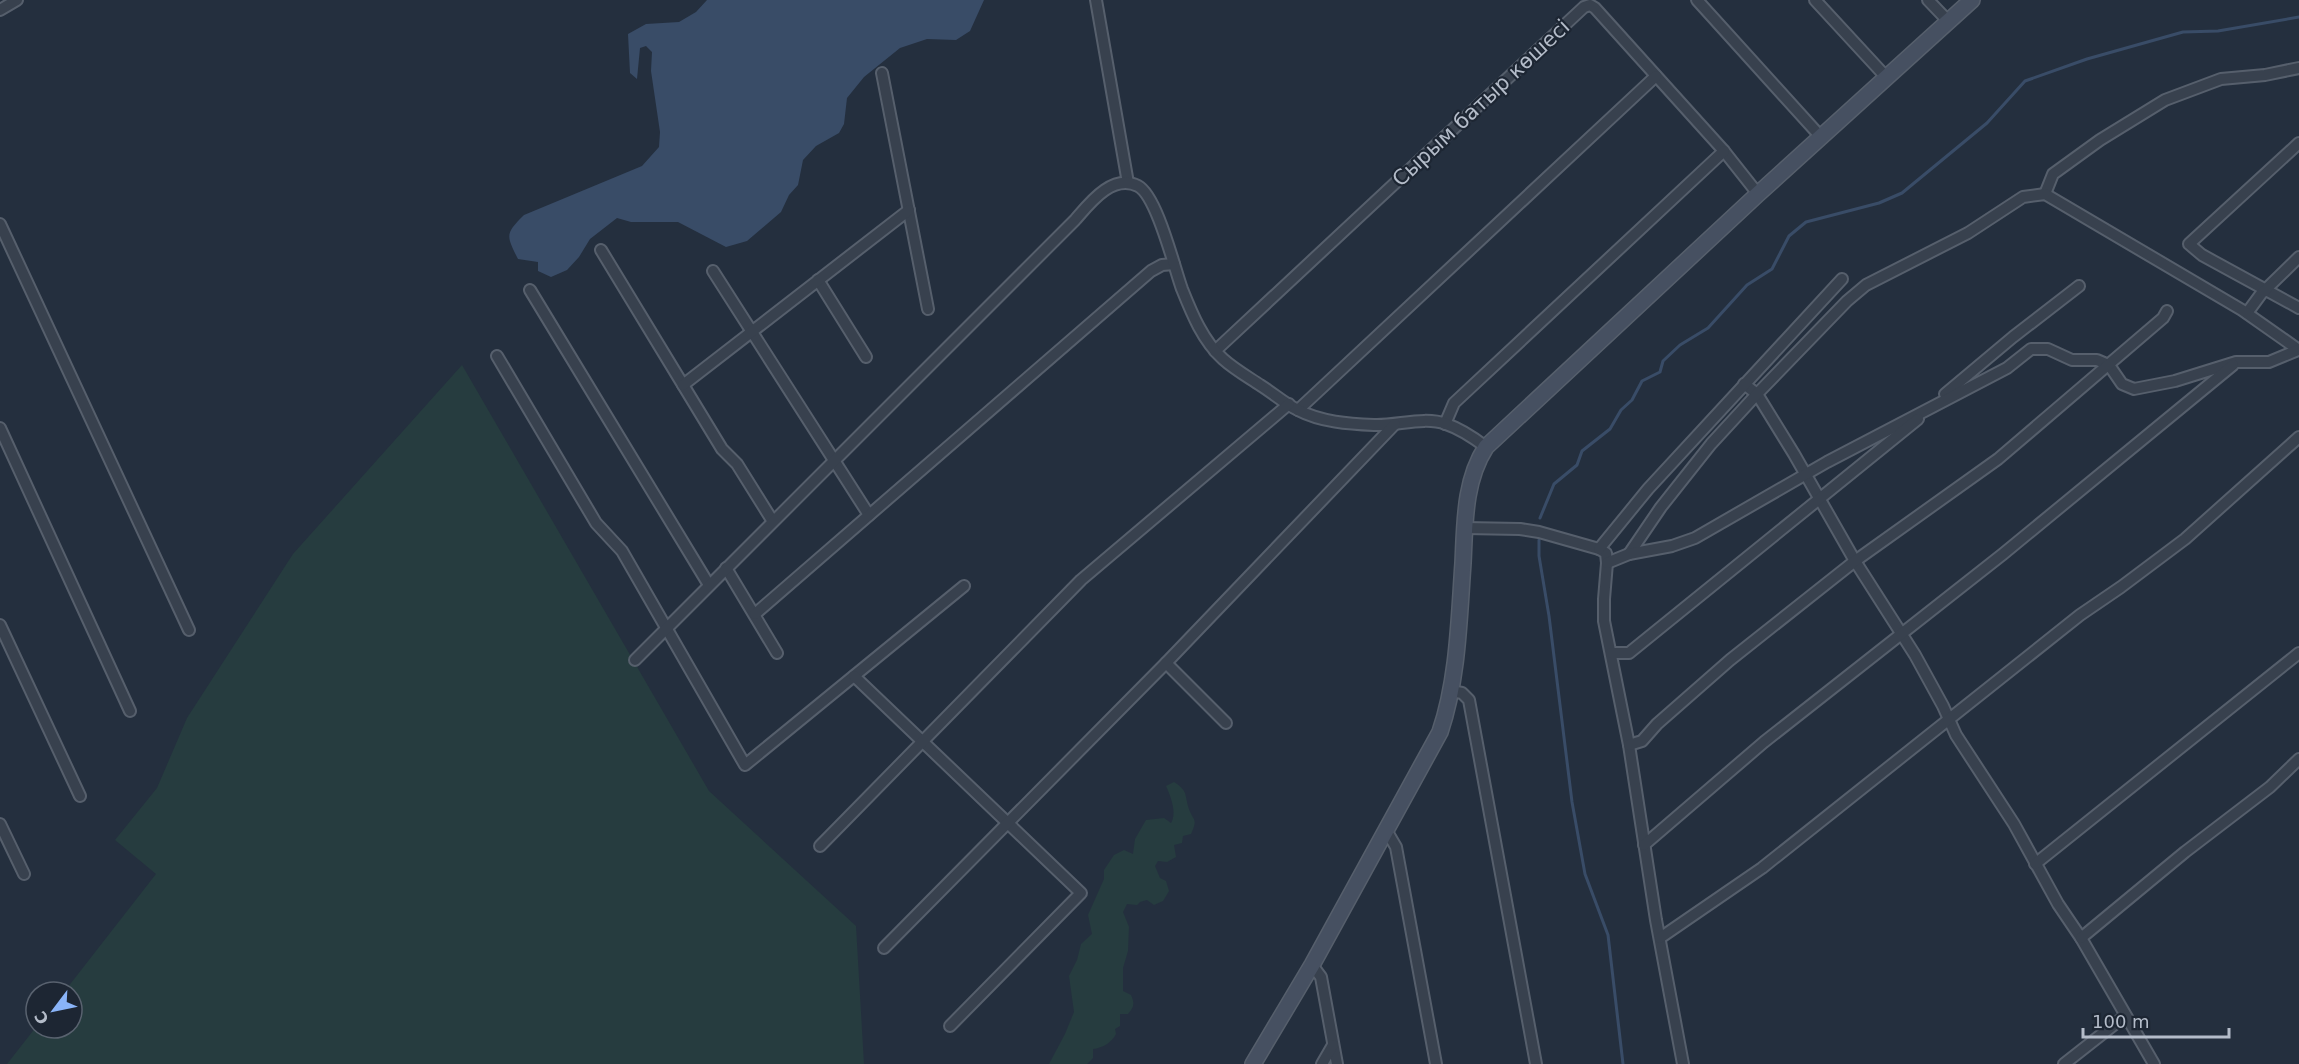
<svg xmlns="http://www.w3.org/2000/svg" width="2299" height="1064" viewBox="0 0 2299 1064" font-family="'DejaVu Sans',sans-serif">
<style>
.green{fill:#263c3f}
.water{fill:#394c67}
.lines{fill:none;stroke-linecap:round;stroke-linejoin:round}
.stream{stroke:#394c67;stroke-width:3}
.minor-casing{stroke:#565f6c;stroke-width:14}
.secondary-casing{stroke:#565f6c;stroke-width:18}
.minor{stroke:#38414e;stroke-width:10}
.secondary{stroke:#465061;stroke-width:15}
.labels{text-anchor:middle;stroke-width:4.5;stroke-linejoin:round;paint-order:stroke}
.street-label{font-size:21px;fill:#b4bcc9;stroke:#1d2633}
</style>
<rect width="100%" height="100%" fill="#242f3e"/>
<!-- green -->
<g class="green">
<path d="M462,365L709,791L856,926L864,1064H7L36,1027L72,1028V992H64L156,874L115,840L157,788L187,718L293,554Z"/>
<path d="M1174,782C1187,790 1185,794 1188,806C1192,821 1199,817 1191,834L1183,836L1182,843L1174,845L1176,857L1167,862L1158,861L1155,866L1160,878L1166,881L1169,891L1163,901L1154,905L1147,900L1140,902L1137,905L1127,904L1123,912L1129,927L1128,951L1123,968V991L1131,995C1135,1004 1134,1007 1128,1014H1120V1026L1115,1029L1116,1034C1112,1042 1103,1048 1093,1049V1058L1087,1064H1049L1065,1034L1074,1012L1069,976L1077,960L1081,944L1092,934L1088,915L1104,879V870L1114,855L1124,850L1133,854L1135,839L1146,820L1164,818L1171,823C1177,813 1171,797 1166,786Z"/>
</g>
<!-- water -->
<path class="water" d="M707,0H984L970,31L956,40L927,39L900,48L864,77L847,98L844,124L839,133L816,146L803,160L798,185L789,195L781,212L747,241L726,247L678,222H631L617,218L590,239L579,257L567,270L551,277L538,271V262L518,259C506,235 505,234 524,215L642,166L659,147L660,132L651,71L652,52L646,46L640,48L637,79L630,73L628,34L646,24L679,22L696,12Z"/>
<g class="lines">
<!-- stream -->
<g class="stream">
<path d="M1540,518L1554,484L1577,465L1582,451L1610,429L1621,410L1632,400L1642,381L1660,372L1663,361L1680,345L1708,328L1747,285L1772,269L1789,236L1806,222L1879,203L1902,193L1987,123L2025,81L2087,59L2183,32L2218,31L2299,17"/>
<path d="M1539,540V556L1549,616L1572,802L1585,874L1608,935L1623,1064"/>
</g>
<!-- minor casing -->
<g class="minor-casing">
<g id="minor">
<path d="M1096,0L1128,183"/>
<path d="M1697,0L1821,137"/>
<path d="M1815,0L1887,78"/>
<path d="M1928,0L1949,22"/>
<path d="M0,10L17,0"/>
<path d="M882,73L928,309"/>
<path d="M2299,143L2189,244L2202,255L2299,308"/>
<path d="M2045,194L2053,174L2100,140L2165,100L2221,79L2265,75L2299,68"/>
<path d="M0,224L189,630"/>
<path d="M601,250L722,449L737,464L772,520"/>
<path d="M713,271L869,515"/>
<path d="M818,280L866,357"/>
<path d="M530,290L709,585"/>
<path d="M2247,313L2261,294L2299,257"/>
<path d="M1215,351L1584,7L1590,5L1595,8L1724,151L1758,194"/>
<path d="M497,356L596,523L622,551L745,765L964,586"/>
<path d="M1744,384L1757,394L1794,454L1855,561L1915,655L1943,706L1956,735L2014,824L2058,904L2081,938L2154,1064"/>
<path d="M683,385L909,210"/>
<path d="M1945,394L2013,337L2079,286"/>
<path d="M1298,410L1656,76"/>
<path d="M1445,424L1454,403L1724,151"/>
<path d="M0,428L130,711"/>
<path d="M1465,528L1520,529L1539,532L1599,549L1606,553L1607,563L1604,599V621L1629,745L1656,920L1683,1064"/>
<path d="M1599,549L1648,489L1842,279"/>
<path d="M1629,554L1661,507L1711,444L1757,394L1847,301L1866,285L1968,233L2023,197L2045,194L2242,310L2299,350"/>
<path d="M1607,563L1629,554L1672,546L1695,538L1827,462L2007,368L2031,349H2048L2072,360H2097L2104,363L2111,368L2122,384L2134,389L2175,381L2236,362H2269L2298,350"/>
<path d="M726,568L777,653"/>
<path d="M755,614L1151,271L1162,265L1174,264"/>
<path d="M0,625L80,796"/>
<path d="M1611,653H1629L1918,419"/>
<path d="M635,660L1075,220C1089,204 1112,173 1138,186C1157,196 1174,267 1182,289C1192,314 1203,341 1223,359C1234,369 1248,377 1260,385C1273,393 1285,404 1298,410C1321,422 1349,424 1374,425C1397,426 1424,416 1446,424C1461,429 1474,438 1486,447"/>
<path d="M1166,663L1226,723"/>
<path d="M854,676L1081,893L950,1026"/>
<path d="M1451,691L1462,693L1469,700L1536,1064"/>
<path d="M1629,745L1642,741L1657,724L1730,660L1855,561L1998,459L2163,318L2167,311"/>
<path d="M0,824L24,874"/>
<path d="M1386,830L1396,847L1436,1064"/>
<path d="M1644,845L1764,742L2003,554L2233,365"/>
<path d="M820,846L1081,580L1289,404"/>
<path d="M2035,864L2299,653"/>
<path d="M1660,938L1762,868L2080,615L2121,587L2185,539L2299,437"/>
<path d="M2081,938L2185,852L2270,787L2299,759"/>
<path d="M884,948L1166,663L1395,424"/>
<path d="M1312,965L1321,977L1337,1064"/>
<path d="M1322,1064L1333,1045"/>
<path d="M2064,1064L2125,1016"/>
</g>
</g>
<!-- secondary casing -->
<g class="secondary-casing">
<path id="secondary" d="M1253,1064L1312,965L1440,732C1458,679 1459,619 1463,563C1465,523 1464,481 1486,447L1758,194L1972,0"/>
</g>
<!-- minor -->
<use href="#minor" class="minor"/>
<!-- secondary -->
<use href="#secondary" class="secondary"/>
</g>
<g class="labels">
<!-- street labels -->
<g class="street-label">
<text transform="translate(1481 103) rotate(-43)" y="7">Сырым батыр көшесі</text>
</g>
</g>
<!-- north arrow -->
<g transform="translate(54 1010) rotate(238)"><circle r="28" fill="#1d2633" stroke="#59626f" stroke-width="1.5"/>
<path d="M0-4.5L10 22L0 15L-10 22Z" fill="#8ab4f8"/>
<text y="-9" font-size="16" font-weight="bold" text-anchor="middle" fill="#b4bcc9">С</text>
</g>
<!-- scale -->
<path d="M2083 1028v9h146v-9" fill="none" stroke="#b4bcc9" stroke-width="3"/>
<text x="2092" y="1028" font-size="18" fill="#b4bcc9" stroke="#1d2633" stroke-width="4.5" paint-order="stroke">100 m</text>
</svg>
